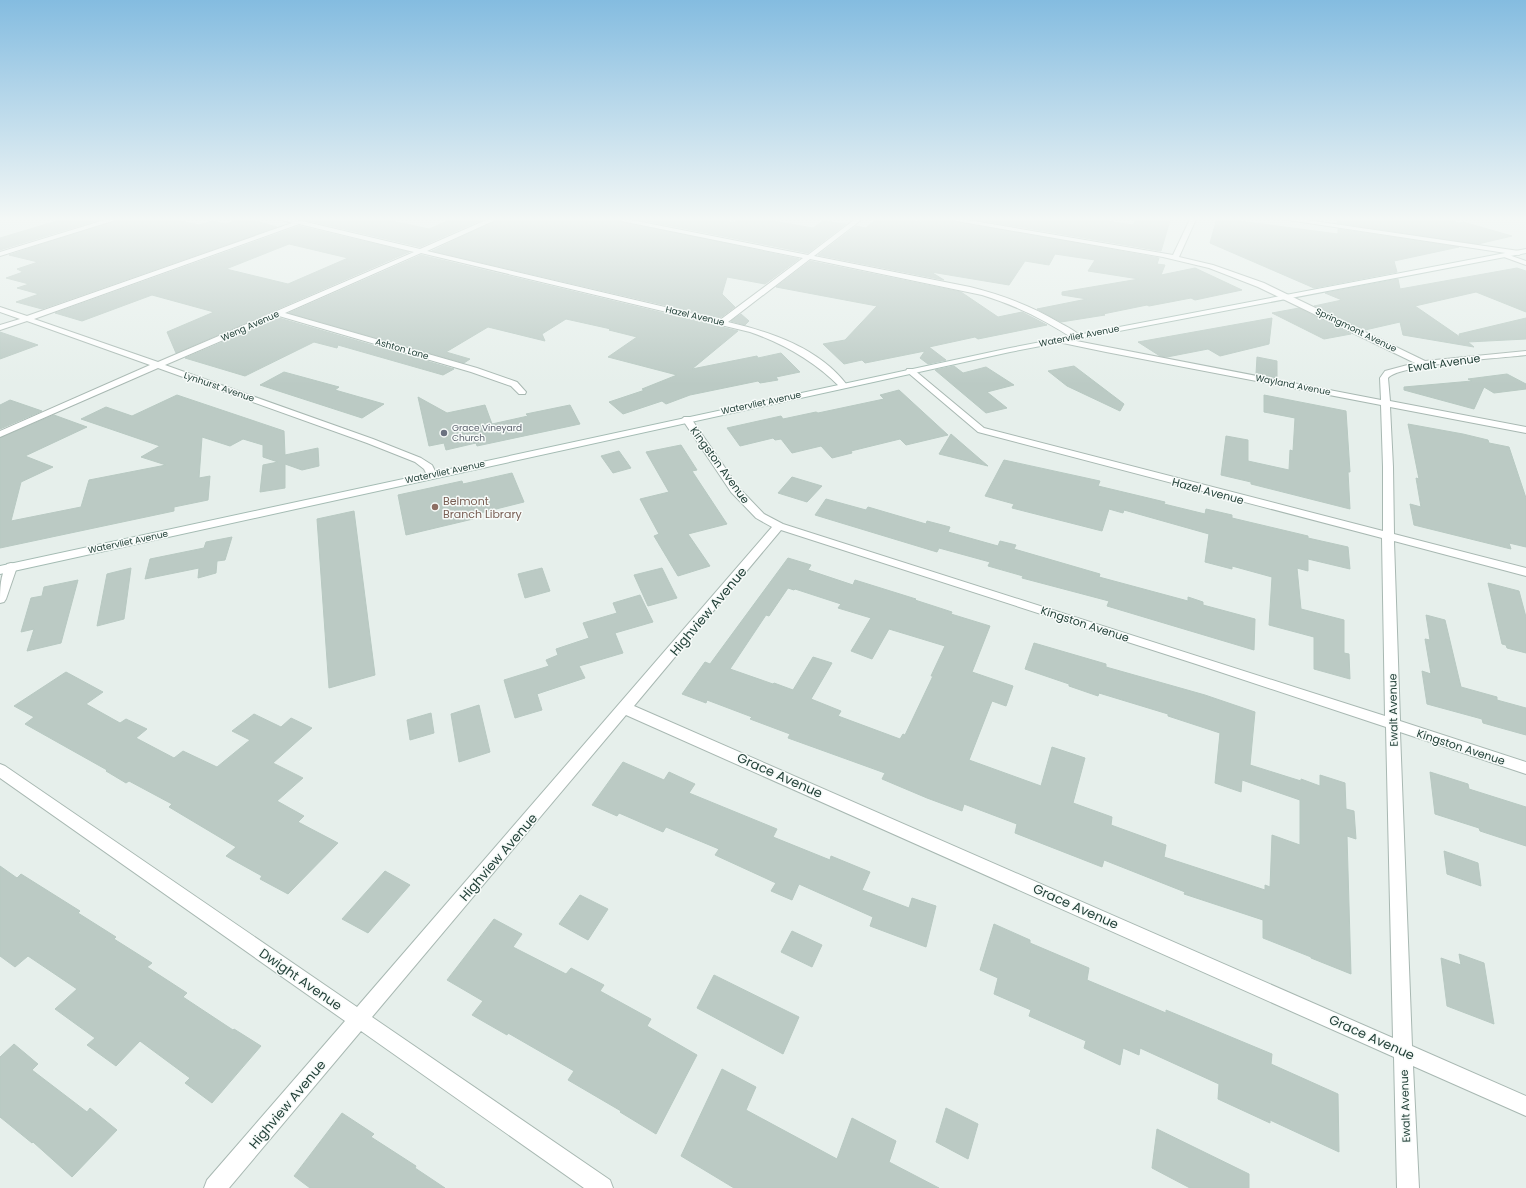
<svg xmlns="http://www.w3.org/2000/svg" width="1526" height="1188" viewBox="0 0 1526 1188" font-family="Poppins,sans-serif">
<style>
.building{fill:#bbcac4;stroke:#b8c9c2;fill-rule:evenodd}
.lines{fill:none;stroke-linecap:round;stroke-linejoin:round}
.street-casing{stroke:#a8b8b2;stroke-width:2}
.secondary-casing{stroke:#a4bbb3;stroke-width:2}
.street{fill:#fff;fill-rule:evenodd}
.secondary{fill:#fff;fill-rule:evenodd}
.worship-dot{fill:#6b7280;stroke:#f7fbf9;stroke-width:1.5}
.education-dot{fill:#8d6e63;stroke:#f7fbf9;stroke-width:1.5}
.labels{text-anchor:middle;stroke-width:3;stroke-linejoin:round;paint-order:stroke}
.far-street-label{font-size:9px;fill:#24423a;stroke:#f7fbf9}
.far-worship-label{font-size:9px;fill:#5b616d;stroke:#f7fbf9;text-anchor:start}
.street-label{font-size:11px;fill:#24423a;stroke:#f7fbf9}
.education-label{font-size:11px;fill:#785e54;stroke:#f7fbf9;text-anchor:start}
.near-street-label{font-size:13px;fill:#24423a;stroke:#f7fbf9}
</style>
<rect width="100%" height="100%" fill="#e6efeb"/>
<!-- building -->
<g class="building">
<path d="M70,217H108L0,250V238Z"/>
<path d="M126,217H163L199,225L212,221L226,224L240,219L248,221L252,220L277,227L42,309L16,302L39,294L17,288L29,284L6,278L23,272L17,269L38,262L9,255Z"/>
<path d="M293,217H374L429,229L456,217H488L420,247Z"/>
<path d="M503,217H601L799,259L765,284L727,277L722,294L735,307L720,318L432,251Z"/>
<path d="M626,217H706L731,222H735L742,217H750L813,228L823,221L846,224L808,253Z"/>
<path d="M878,217L921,222V217H933L1159,258L1157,264L1165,265L1161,275L1195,268L1242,290L1195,300L1191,298L1149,306L1147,305L1103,314L1105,315L1061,322L1037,309L1087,299L1062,295V292L1139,279L1088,271L1095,260L1055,254L1049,265L1025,261L1009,285L931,272L944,280L818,255L856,226L866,228Z"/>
<path d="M961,217H1082L1133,225L1137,217H1171L1161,251Z"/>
<path d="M1337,217H1442L1459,223L1463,222L1512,236L1478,244L1337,223Z"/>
<path d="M1217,218L1338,234V229L1459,247L1394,261L1397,272L1314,288L1210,243Z"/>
<path d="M299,226L409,252L176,353L167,332L214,312L152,295L82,321L55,313ZM289,244L348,258L288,284L226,269Z"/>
<path d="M421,255L738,331L692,369L757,356L758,358L781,353L800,372L776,377L778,380L760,383L758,381L690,395L666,404L662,401L623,414L609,402L645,390L642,389L677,375L608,357L637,337L609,330L611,329L566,319L542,334L545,341L488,327L446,352L470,359L464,363L289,313Z"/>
<path d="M810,261L961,292L998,317L1022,312L1047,325L978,339L975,337L929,347L946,360L928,364L920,358L925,351L865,363L862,360L844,364L823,344L845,340L877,306L776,287Z"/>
<path d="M1517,268L1526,271V312L1476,292L1415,306L1460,337L1459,334L1526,318V339L1468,342L1474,347L1403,335L1400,322L1365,330L1314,306L1342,300L1325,293L1398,279L1400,289Z"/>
<path d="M1299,308L1351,334L1324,339L1272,313Z"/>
<path d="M741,314L749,321L745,325L731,321Z"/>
<path d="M279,318L454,369L443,375L338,345L337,348L314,342L245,376L185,358Z"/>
<path d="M1272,318L1269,344L1220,356L1208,349L1167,357L1160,356L1138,342Z"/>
<path d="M0,332L38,345L0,359Z"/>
<path d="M1257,357L1277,361V378L1256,374Z"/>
<path d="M954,366L963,373L986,367L1014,385L987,392L1007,408L986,413L935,370Z"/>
<path d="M1074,366L1124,404L1120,411L1067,386L1048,371Z"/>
<path d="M284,372L339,387L335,390L384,404L362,418L260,385Z"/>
<path d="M1507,374L1526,384V389L1494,393L1484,387L1474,409L1404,390V387L1472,381L1468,379Z"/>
<path d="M899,390L948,435L906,445L900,439L851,451L852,453L832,458L821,446L792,453L781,439L775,440L773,438L740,446L727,428L781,416L783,419L816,412L818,413L884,399L880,395Z"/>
<path d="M177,395L284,431L285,455L318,448L319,466L302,470L285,464V488L260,492L263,465L278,462L263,457V445L243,439L230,446L202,437L199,478L210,476L208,500L174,507V511L0,548V438L54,415L87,427L25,456L53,467L21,482L11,521L81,507L89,480L166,465L141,457L160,446L81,419L106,407L132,416Z"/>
<path d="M1264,395L1346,411L1350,472H1348L1350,509L1251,484V482L1221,475L1226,436L1248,440V461L1289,470L1290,450L1293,451L1295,418L1264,412Z"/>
<path d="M418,397L447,413L485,405L492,424L528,416L526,414L570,405L580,424L477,446L476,443L446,450L444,443L429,446Z"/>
<path d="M10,400L42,411L0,429V405Z"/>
<path d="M1408,424L1463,434L1488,440L1489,443L1509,447L1526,498V547L1509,543L1511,549L1414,525L1410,504L1421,507L1416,478L1419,479Z"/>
<path d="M951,434L988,466L939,454Z"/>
<path d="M681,445L697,470L692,471L727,524L688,534L710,566L678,576L654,536L659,534L640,499L669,492L646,452Z"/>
<path d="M619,451L631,468L613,473L601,456Z"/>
<path d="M1004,460L1100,481L1098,486L1165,502L1164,504L1205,514L1206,509L1232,515V518L1308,536V538L1348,547L1350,569L1308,559V571L1297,568L1301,609L1344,620V653L1349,654L1350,679L1314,669V637L1269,625L1272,577L1232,566V569L1205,562L1209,534L1124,510L1123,513L1109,509L1102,531L1012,508L1014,504L985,496Z"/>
<path d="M512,473L524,502L472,515L473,519L406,535L398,495L462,481L463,484Z"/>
<path d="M792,477L822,486L807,502L778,493Z"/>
<path d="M826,499L866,510L868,507L926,524L927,521L950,527L948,532L998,546L1000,541L1016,545L1014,549L1100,574L1099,577L1188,601V597L1203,602V605L1255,619L1254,650L1107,606L1109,601L1022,578L1023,576L988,566L990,562L939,548L937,552L815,515Z"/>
<path d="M354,511L375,675L329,688L317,519Z"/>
<path d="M232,537L225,560L217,561L216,573L198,578L199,568L145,579L150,559L204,548L206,542Z"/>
<path d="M788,558L811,565L808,570L853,585L855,580L916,599L915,600L952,612L951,614L990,626L972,672L1013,686L1006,706L992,701L969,760L1041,786L1052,747L1085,758L1073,803L1112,817L1111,825L1166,845L1164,857L1265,890V885L1270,887L1272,835L1300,845V800L1242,780L1241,792L1215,783L1220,733L1168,716V714L1099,693L1098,696L1069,686V684L1025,669L1034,643L1106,664V667L1205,695L1255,712L1250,765L1301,781V779L1320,786V775L1345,783L1346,809L1354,811L1356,839L1347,836L1351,974L1311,958V957L1263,938V920L1184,894L1185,892L1104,860L1102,867L1015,833L1017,824L964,804L962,811L927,798L882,779L885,773L788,738L790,734L750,719L752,717L707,700L706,703L682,694L705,662L710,664ZM788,588L794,590L795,589L841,604L838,608L871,618L851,651L872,659L889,629L945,646L931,676H933L905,735L903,734L900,739L838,716L841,711L811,699L832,663L813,657L793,690L774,683L773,684L730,669L766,615L769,616Z"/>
<path d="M131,568L124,619L97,626L107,574Z"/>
<path d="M542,568L550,591L525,598L518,574Z"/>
<path d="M662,568L677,598L648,606L634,575Z"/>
<path d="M78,580L61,643L27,651L34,629L21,632L31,598L42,596L44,587Z"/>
<path d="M1488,583L1519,591L1526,617V653L1507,648L1506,645L1502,644Z"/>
<path d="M640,595L653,622L615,633L623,653L579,666L585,678L537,694L542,710L515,718L504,680L549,666L546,660L558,655L556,649L589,638L583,623L617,613L613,603Z"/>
<path d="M1426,615L1445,620L1461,687L1497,697V700L1526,708V735L1483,723L1482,719L1427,704L1422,671L1431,674L1425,639L1430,640Z"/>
<path d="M66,672L103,692L86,704L120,723L126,719L147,729L136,738L174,758L183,751L217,767L250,740L232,731L254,714L281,727L291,718L312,728L273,763L303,778L277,801L304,816L298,822L338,843L288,894L260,879L262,876L226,856L236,847L169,807L172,804L129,781L126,783L106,771L107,770L25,724L34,717L14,706Z"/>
<path d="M479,705L490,752L459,762L451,714Z"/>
<path d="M431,713L434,733L410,740L407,720Z"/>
<path d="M623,762L664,780L669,772L695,784L689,793L777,829L773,837L830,860L831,856L870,872L862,890L909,908L912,898L936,906L926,947L870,926L873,917L799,884L792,900L771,891L776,883L715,855L719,849L666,827L663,832L619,813L617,816L592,805Z"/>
<path d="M1430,772L1468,784L1469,789L1526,807V846L1480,831L1479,828L1435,814Z"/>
<path d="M1444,851L1478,863L1481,886L1447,874Z"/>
<path d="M0,866L17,878L21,874L80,911L78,913L116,937L114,939L152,963L147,967L187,993L183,997L233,1030L234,1029L261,1046L212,1103L185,1083L190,1078L140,1041L116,1066L87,1045L95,1038L55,1009L77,989L28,956L15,967L0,956Z"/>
<path d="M385,871L410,885L368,933L342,919Z"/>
<path d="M580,895L608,909L588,940L559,924Z"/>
<path d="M494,919L522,934L513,947L566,974L571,968L604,985L600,991L651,1019L647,1026L697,1055L656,1134L620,1112L621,1111L568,1080L574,1071L508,1033L507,1035L472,1015L483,1001L447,980Z"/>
<path d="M994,924L1030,940V943L1089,968L1087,980L1166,1013V1010L1272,1054L1271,1064L1338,1094L1339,1152L1270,1120V1123L1218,1099L1219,1084L1140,1048L1139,1055L1123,1048L1120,1065L1084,1048L1086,1041L1029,1016L1031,1010L994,994L998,978L980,970Z"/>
<path d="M792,931L822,945L812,967L781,952Z"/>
<path d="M1459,954L1484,963L1494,1024L1447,1006L1441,958L1461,965Z"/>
<path d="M714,975L799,1017L783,1054L697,1008Z"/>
<path d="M14,1044L38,1064L32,1070L87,1112L90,1108L117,1130L72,1177L33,1142L32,1143L0,1117V1057Z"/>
<path d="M722,1069L756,1087L746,1110L837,1159L852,1118L896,1141L889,1162L939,1188H734L681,1156Z"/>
<path d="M946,1108L978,1124L968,1159L936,1142Z"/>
<path d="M342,1113L374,1134L371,1137L416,1166L415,1168L445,1188H310L294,1176Z"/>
<path d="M1157,1129L1249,1174V1188H1190L1152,1168Z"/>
</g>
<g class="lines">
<!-- street casing -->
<g class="street-casing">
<g id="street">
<path d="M114,217H125L0,256V252Z"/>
<path d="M273,217H285L420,249L493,217H502L427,251L720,320L803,258L602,217H616L808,255L858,217H865L814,256L970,287C1002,295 1032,306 1060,323C1067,327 1076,331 1081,337L1077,339H1074C1045,320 1015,305 982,295L810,259L728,322C771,332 819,348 847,385L843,388L840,387C814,361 784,344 750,332L421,253L285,313L477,368L517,382L526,392L525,394H519L511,386L471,372L279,316L165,365L373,439L421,458L432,465L437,475L436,477H428L424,469L415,462L367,443L158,368L0,437V431L150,365L27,321L0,330V325L20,319L0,312V307L27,316L292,223ZM299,224L414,252L158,362L34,319Z"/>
<path d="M934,217H950L1173,255L1191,217H1197L1179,257L1213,265L1264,283L1425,361L1526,351V355C1503,358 1400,364 1388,378L1390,401L1526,427V433L1390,407L1393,467L1394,534L1526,568V576L1394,541L1400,721L1526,762V774L1400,732L1412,1046L1526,1096V1116L1413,1066L1419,1188H1397L1394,1057L626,715L372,1017L610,1180L613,1188H584L361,1031L229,1188H204L207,1180L345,1021L0,778V764L5,766L357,1007L772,527L756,518L731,492L682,419L684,417H690L739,488L764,514L783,524L1385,716L1382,538L978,432L906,371L907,369H913L984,428L1383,531V467L1381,405L1106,352L1058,342L1057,340L1061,338L1381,400L1380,378L1385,371L1415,363L1258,287L1209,268L1163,257ZM781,530L1196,664L1386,727L1393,1038L634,706Z"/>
<path d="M1268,217H1286L1519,251L1522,253L1519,255Z"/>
<path d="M1506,254L1526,261V265L1504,257V255Z"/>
<path d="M11,563L15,564L17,567L6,599L4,602L0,603C0,589 0,576 7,564Z"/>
</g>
</g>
<!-- secondary casing -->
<g class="secondary-casing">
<path id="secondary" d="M1526,249V253L1010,352L0,574V566L1010,348Z"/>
</g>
<!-- street -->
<use href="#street" class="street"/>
<!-- secondary -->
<use href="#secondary" class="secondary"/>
</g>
<!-- sky -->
<linearGradient id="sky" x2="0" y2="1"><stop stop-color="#84bce0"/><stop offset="0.57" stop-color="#f4f8f6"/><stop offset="1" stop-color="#f4f8f6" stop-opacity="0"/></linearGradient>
<rect width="1526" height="384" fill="url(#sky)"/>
<!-- markers -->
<circle class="worship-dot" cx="444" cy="433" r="4"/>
<circle class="education-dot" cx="435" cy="507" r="4"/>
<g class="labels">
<!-- far-street labels -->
<g class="far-street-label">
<text transform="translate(695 316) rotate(13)" y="3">Hazel Avenue</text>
<text transform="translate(250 326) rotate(-24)" y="3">Weng Avenue</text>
<text transform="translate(1356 330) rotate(26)" y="3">Springmont Avenue</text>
<text transform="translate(1079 336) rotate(-11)" y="3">Watervliet Avenue</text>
<text transform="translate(402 349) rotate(16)" y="3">Ashton Lane</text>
<text transform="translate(1293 385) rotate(11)" y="3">Wayland Avenue</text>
<text transform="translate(219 387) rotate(19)" y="3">Lynhurst Avenue</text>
<text transform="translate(761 403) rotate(-12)" y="3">Watervliet Avenue</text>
<text transform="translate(445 472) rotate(-12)" y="3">Watervliet Avenue</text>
<text transform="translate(128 542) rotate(-12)" y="3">Watervliet Avenue</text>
</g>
<!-- far-worship labels -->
<g class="far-worship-label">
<text x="452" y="431">Grace Vineyard<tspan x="452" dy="10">Church</tspan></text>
</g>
<!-- street labels -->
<g class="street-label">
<text transform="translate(1444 363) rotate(-8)" y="4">Ewalt Avenue</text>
<text transform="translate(720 465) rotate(54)" y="4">Kingston Avenue</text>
<text transform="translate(1208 491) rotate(15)" y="4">Hazel Avenue</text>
<text transform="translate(1085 624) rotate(18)" y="4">Kingston Avenue</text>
<text transform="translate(1393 710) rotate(-91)" y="4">Ewalt Avenue</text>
<text transform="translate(1461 747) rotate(18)" y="4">Kingston Avenue</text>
<text transform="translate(1405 1106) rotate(-92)" y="4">Ewalt Avenue</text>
</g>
<!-- education labels -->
<g class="education-label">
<text x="443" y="505">Belmont<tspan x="443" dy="13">Branch Library</tspan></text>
</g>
<!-- near-street labels -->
<g class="near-street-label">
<text transform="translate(708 611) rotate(-50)" y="5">Highview Avenue</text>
<text transform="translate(780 775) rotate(24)" y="5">Grace Avenue</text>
<text transform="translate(498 857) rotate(-49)" y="5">Highview Avenue</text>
<text transform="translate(1076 906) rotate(24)" y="5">Grace Avenue</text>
<text transform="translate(301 979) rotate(35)" y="5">Dwight Avenue</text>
<text transform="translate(1372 1037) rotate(24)" y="5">Grace Avenue</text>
<text transform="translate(287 1104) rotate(-50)" y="5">Highview Avenue</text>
</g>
</g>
</svg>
